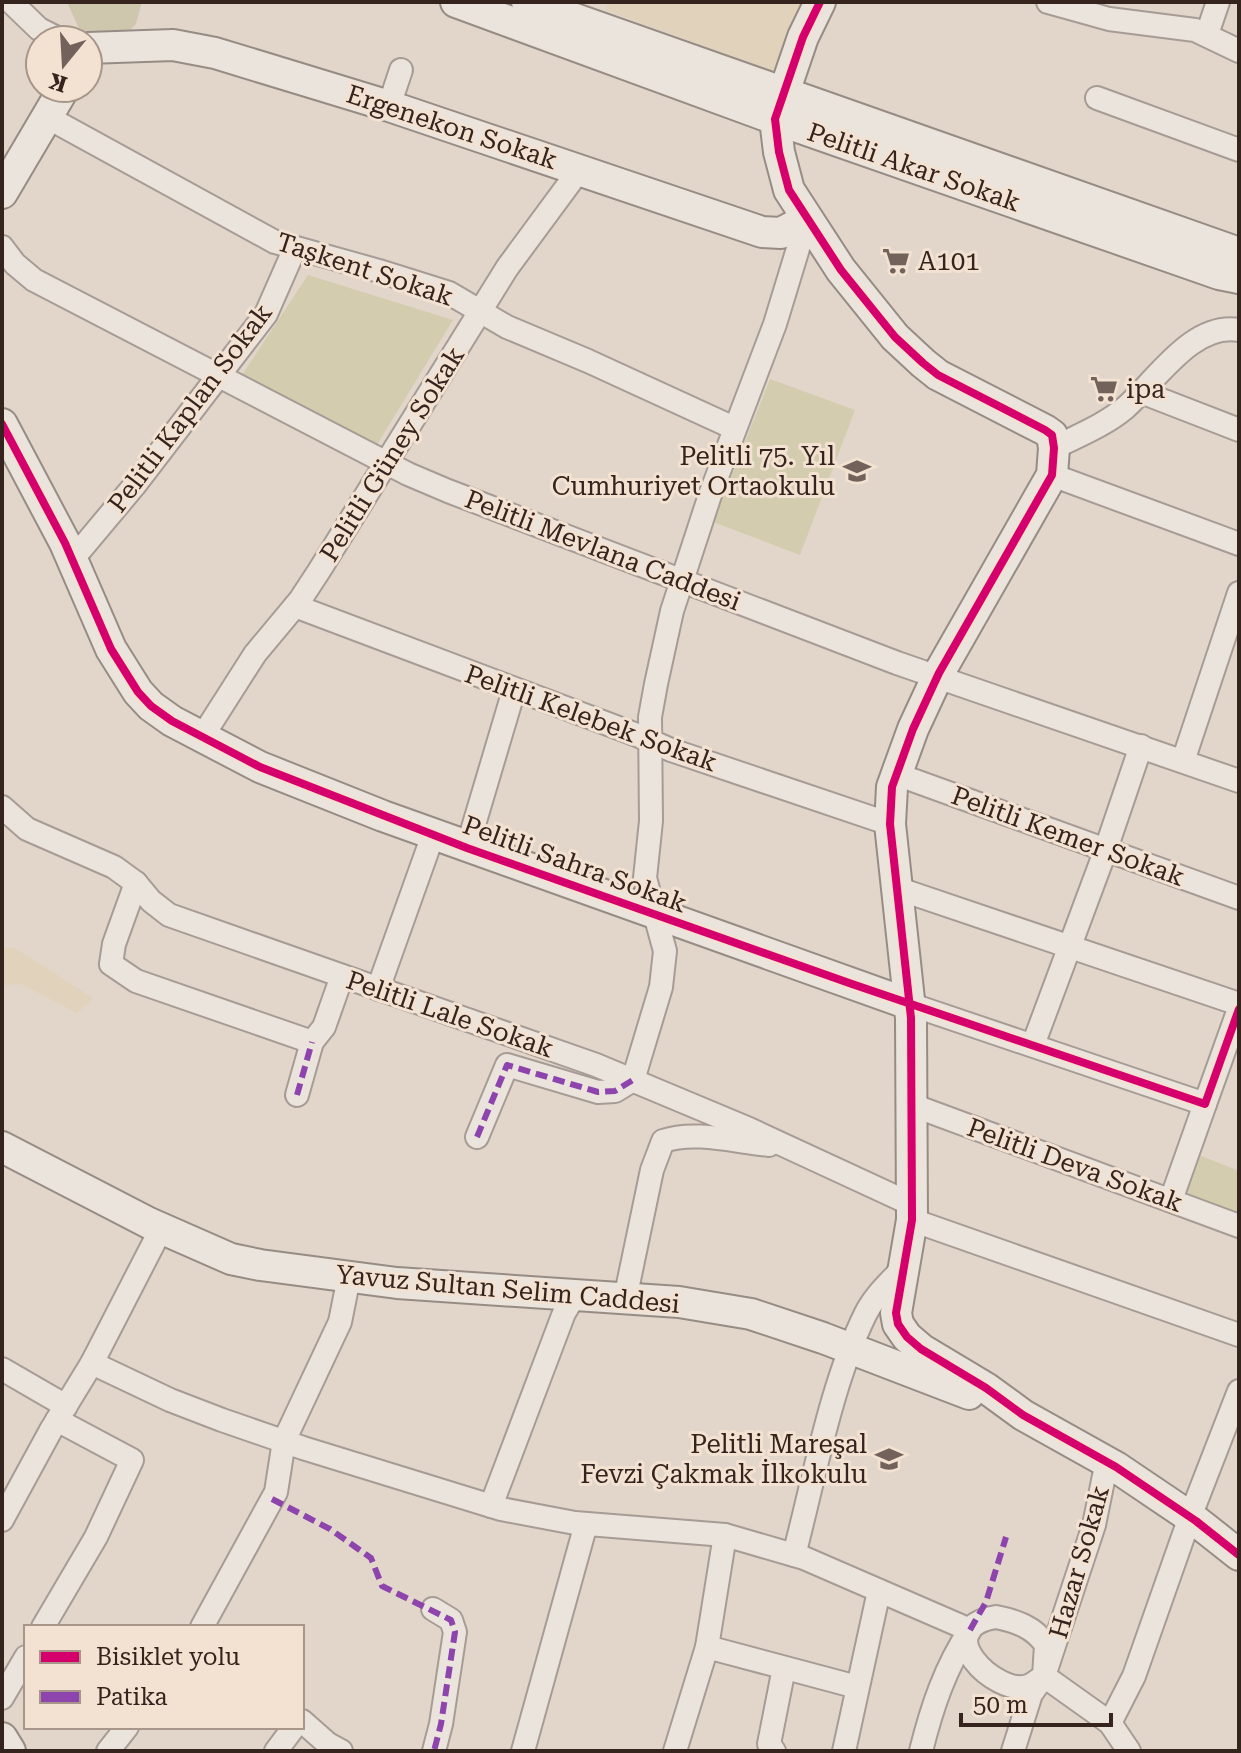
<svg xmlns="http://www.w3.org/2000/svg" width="1241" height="1753" viewBox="0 0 1241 1753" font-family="'Roboto Serif',serif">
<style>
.farmland{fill:#e1d2bc}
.green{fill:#d4ccae}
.cemetery{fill:#cec7ae}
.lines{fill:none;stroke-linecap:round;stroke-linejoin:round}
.street-casing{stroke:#a79c95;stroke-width:26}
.secondary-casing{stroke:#978c84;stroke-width:34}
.street{stroke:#eae4dd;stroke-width:22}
.secondary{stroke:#eae4dd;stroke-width:30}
.quiet{stroke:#8e44ad;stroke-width:6;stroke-dasharray:12 6;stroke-linecap:butt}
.cycleway-casing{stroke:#f3e2d1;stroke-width:13}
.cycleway{stroke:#d6006c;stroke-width:8}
.labels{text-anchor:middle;stroke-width:6;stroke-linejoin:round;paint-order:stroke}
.street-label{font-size:26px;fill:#35241e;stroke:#f3e2d1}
.poi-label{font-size:26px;fill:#35241e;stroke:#f3e2d1;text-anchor:start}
</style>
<rect width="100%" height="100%" fill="#e2d6cb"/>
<!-- farmland -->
<g class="farmland">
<path d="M608,2H807L776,72L605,10Z"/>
<path d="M13,947L78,988L93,999L77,1013L21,984L2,985V950Z"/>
</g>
<!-- green -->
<g class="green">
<path d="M308,275L453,320L375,448L242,375Z"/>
<path d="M770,379L855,410L800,555L713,522Z"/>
<path d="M1194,1153L1239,1171V1223L1178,1198Z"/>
</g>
<!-- cemetery -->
<path class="cemetery" d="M67,2H142L136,24L129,31H80Z"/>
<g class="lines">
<!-- street casing -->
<g class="street-casing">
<g id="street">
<path d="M11,2L39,29L61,40"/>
<path d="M1048,2L1109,19L1195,30L1239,51"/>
<path d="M1207,34L1218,2"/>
<path d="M1097,98L1239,150"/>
<path d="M389,106L401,70"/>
<path d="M47,117L275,242L379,271L449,293L507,327L588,361L734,428"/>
<path d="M2,247L15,264L34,280L408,474L448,491L897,663L1239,781"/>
<path d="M1141,392L1239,430"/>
<path d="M1054,448C1077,436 1105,425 1125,408C1156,381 1192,322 1239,330"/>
<path d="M1052,475L1239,544"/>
<path d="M72,560L134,486L266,314L295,248"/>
<path d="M295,606L637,735L671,750L890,824"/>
<path d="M202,737L255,654L300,600L319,571L507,268L580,169"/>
<path d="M1183,761L1239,593"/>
<path d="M896,774L1239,898"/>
<path d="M2,807L27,829L114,867L136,883L151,901L169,915L596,1065L749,1129L911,1204"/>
<path d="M467,848L514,690"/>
<path d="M136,883L114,944L111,964L136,981L312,1042L324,1027L342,976"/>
<path d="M899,889L1239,1004"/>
<path d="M378,989L433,835"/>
<path d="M909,1004L1205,1104L1239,1009"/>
<path d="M1033,1045L1106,849L1141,746"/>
<path d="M297,1095L312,1042"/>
<path d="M912,1105L1239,1226"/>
<path d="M477,1137L507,1065L598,1092L615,1091L633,1080L661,987L665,951L645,878L651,821L650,717L656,684L672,611L710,495L775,324L807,219"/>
<path d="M1171,1200L1205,1104"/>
<path d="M912,1220L1239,1335"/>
<path d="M625,1299L652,1170L663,1141C695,1130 736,1142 769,1145"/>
<path d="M92,1363L170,1400L222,1420L303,1448L501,1509L575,1523L725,1535L804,1558L970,1630C945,1668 932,1707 921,1751"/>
<path d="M2,1369L66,1406"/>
<path d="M491,1506L564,1313L575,1295"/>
<path d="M2,1520L51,1430L92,1363L161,1229"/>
<path d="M794,1555C814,1479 831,1384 865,1315C874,1296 890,1282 904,1267"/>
<path d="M433,1609L451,1620L455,1632L441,1724L434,1751"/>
<path d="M996,1617C1016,1621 1034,1627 1046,1645L1044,1676C1039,1679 1034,1684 1028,1686C997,1697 926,1629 996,1617Z"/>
<path d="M43,1627L96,1537L132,1460L57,1420"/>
<path d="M202,1627L276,1492L284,1441L340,1322L349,1277"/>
<path d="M707,1647L857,1687"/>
<path d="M1044,1676L1110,1723L1129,1751"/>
<path d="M2,1698L26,1657"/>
<path d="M302,1721L328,1744L341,1751"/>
<path d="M1110,1723L1134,1676L1190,1517L1239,1391"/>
<path d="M108,1751L127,1727"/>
<path d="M276,1751L294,1727"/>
<path d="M523,1751L586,1524"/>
<path d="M675,1751L707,1647L725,1535"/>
<path d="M774,1751L769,1744L784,1668"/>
<path d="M844,1751L879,1591"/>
<path d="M1013,1751L1031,1694L1044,1676L1094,1525L1107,1461"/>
</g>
</g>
<!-- secondary casing -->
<g class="secondary-casing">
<g id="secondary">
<path d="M456,2L775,119L1219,274L1239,278"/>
<path d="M527,2L1239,253"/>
<path d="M820,2L803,37L775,119L779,152L789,190L841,270L895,337L923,363L938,375L1045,430L1052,435L1054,448L1052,475L939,673L913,729L892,787L890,824L911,1018L912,1220L896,1313L898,1324L907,1337L921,1349L986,1388L1023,1415L1116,1467L1196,1521L1239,1555"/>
<path d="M88,48L173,45L215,53L389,106L762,232L781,233L807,219"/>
<path d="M2,193L64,88"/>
<path d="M2,424L65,543L111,649L138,692L151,706L172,721L260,767L383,816L909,1004"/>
<path d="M2,1147L149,1223L231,1259L260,1265L397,1283L679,1302L751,1314L823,1338L969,1394"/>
<path d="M2,1738L10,1751"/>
</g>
</g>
<!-- street -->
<use href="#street" class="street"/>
<!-- secondary -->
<use href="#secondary" class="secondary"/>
<!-- quiet -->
<g class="quiet">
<path d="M297,1095L312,1042"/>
<path d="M477,1137L507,1065L598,1092L615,1091L633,1080"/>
<path d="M272,1499L330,1529L371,1558L382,1586L451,1620L455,1632L441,1724L434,1751"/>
<path d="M970,1630L986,1602L1006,1537"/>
</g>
<!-- cycleway casing -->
<g class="cycleway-casing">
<g id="cycleway">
<path d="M820,2L803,37L775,119L779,152L789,190L841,270L895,337L923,363L938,375L1045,430L1052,435L1054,448L1052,475L939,673L913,729L892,787L890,824L911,1018L912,1220L896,1313L898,1324L907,1337L921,1349L986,1388L1023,1415L1116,1467L1196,1521L1239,1555"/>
<path d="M2,424L65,543L111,649L138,692L151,706L172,721L260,767L467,848L852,984L1205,1104L1239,1009"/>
</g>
</g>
<!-- cycleway -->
<use href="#cycleway" class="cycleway"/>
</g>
<!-- icons -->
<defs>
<g id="supermarket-bare" transform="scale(2.16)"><path d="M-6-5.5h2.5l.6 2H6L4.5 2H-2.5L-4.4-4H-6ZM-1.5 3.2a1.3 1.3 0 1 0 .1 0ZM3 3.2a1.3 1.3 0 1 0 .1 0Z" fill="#72625b" stroke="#f3e2d1" stroke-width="2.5" paint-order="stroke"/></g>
<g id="school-bare" transform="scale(2.16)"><path d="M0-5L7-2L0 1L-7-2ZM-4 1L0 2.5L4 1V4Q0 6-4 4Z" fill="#72625b" stroke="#f3e2d1" stroke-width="2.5" paint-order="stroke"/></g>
</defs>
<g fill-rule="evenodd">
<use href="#supermarket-bare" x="896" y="261"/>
<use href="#supermarket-bare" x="1104" y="389"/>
<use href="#school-bare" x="857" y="471"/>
<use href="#school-bare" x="889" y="1459"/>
</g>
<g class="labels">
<!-- street labels -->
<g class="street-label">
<text transform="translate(452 127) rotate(18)" y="9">Ergenekon Sokak</text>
<text transform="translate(914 167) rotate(19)" y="9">Pelitli Akar Sokak</text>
<text transform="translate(365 269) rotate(18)" y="9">Taşkent Sokak</text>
<text transform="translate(190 408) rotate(-53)" y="9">Pelitli Kaplan Sokak</text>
<text transform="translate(392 454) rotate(-58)" y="9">Pelitli Güney Sokak</text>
<text transform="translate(603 550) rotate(21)" y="9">Pelitli Mevlana Caddesi</text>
<text transform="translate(591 718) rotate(20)" y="9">Pelitli Kelebek Sokak</text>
<text transform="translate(1068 836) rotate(20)" y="9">Pelitli Kemer Sokak</text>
<text transform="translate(575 864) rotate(20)" y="9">Pelitli Sahra Sokak</text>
<text transform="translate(450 1014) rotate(19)" y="9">Pelitli Lale Sokak</text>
<text transform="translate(1075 1165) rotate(20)" y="9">Pelitli Deva Sokak</text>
<text transform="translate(508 1289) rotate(5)" y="9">Yavuz Sultan Selim Caddesi</text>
<text transform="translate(1079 1562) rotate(-74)" y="9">Hazar Sokak</text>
</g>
<!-- poi labels -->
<g class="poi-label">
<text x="918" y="270">A101</text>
<text x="1126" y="398">ipa</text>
<text x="835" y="465" text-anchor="end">Pelitli 75. Yıl<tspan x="835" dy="30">Cumhuriyet Ortaokulu</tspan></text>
<text x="867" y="1453" text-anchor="end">Pelitli Mareşal<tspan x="867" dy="30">Fevzi Çakmak İlkokulu</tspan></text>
</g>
</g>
<!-- border -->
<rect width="1241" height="1753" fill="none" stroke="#35241e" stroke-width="8"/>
<!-- legend -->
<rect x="24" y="1625" width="280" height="104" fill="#f3e2d1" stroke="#a79689" stroke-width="2"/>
<rect x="40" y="1651" width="40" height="12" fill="#d6006c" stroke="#a79689" stroke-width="2"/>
<text x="96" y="1665" font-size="24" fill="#35241e">Bisiklet yolu</text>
<rect x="40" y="1691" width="40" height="12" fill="#8e44ad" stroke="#a79689" stroke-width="2"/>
<text x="96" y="1705" font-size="24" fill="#35241e">Patika</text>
<!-- north arrow -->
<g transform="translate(64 64) rotate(198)"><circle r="38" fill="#f3e2d1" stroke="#a79689" stroke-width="2"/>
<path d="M0-6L14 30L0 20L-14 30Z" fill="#72625b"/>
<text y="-12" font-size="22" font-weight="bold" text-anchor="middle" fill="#35241e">K</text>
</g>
<!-- scale -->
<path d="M961 1713v12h150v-12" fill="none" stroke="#35241e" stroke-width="4"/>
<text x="973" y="1713" font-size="24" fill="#35241e" stroke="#f3e2d1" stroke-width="6" paint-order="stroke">50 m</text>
</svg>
